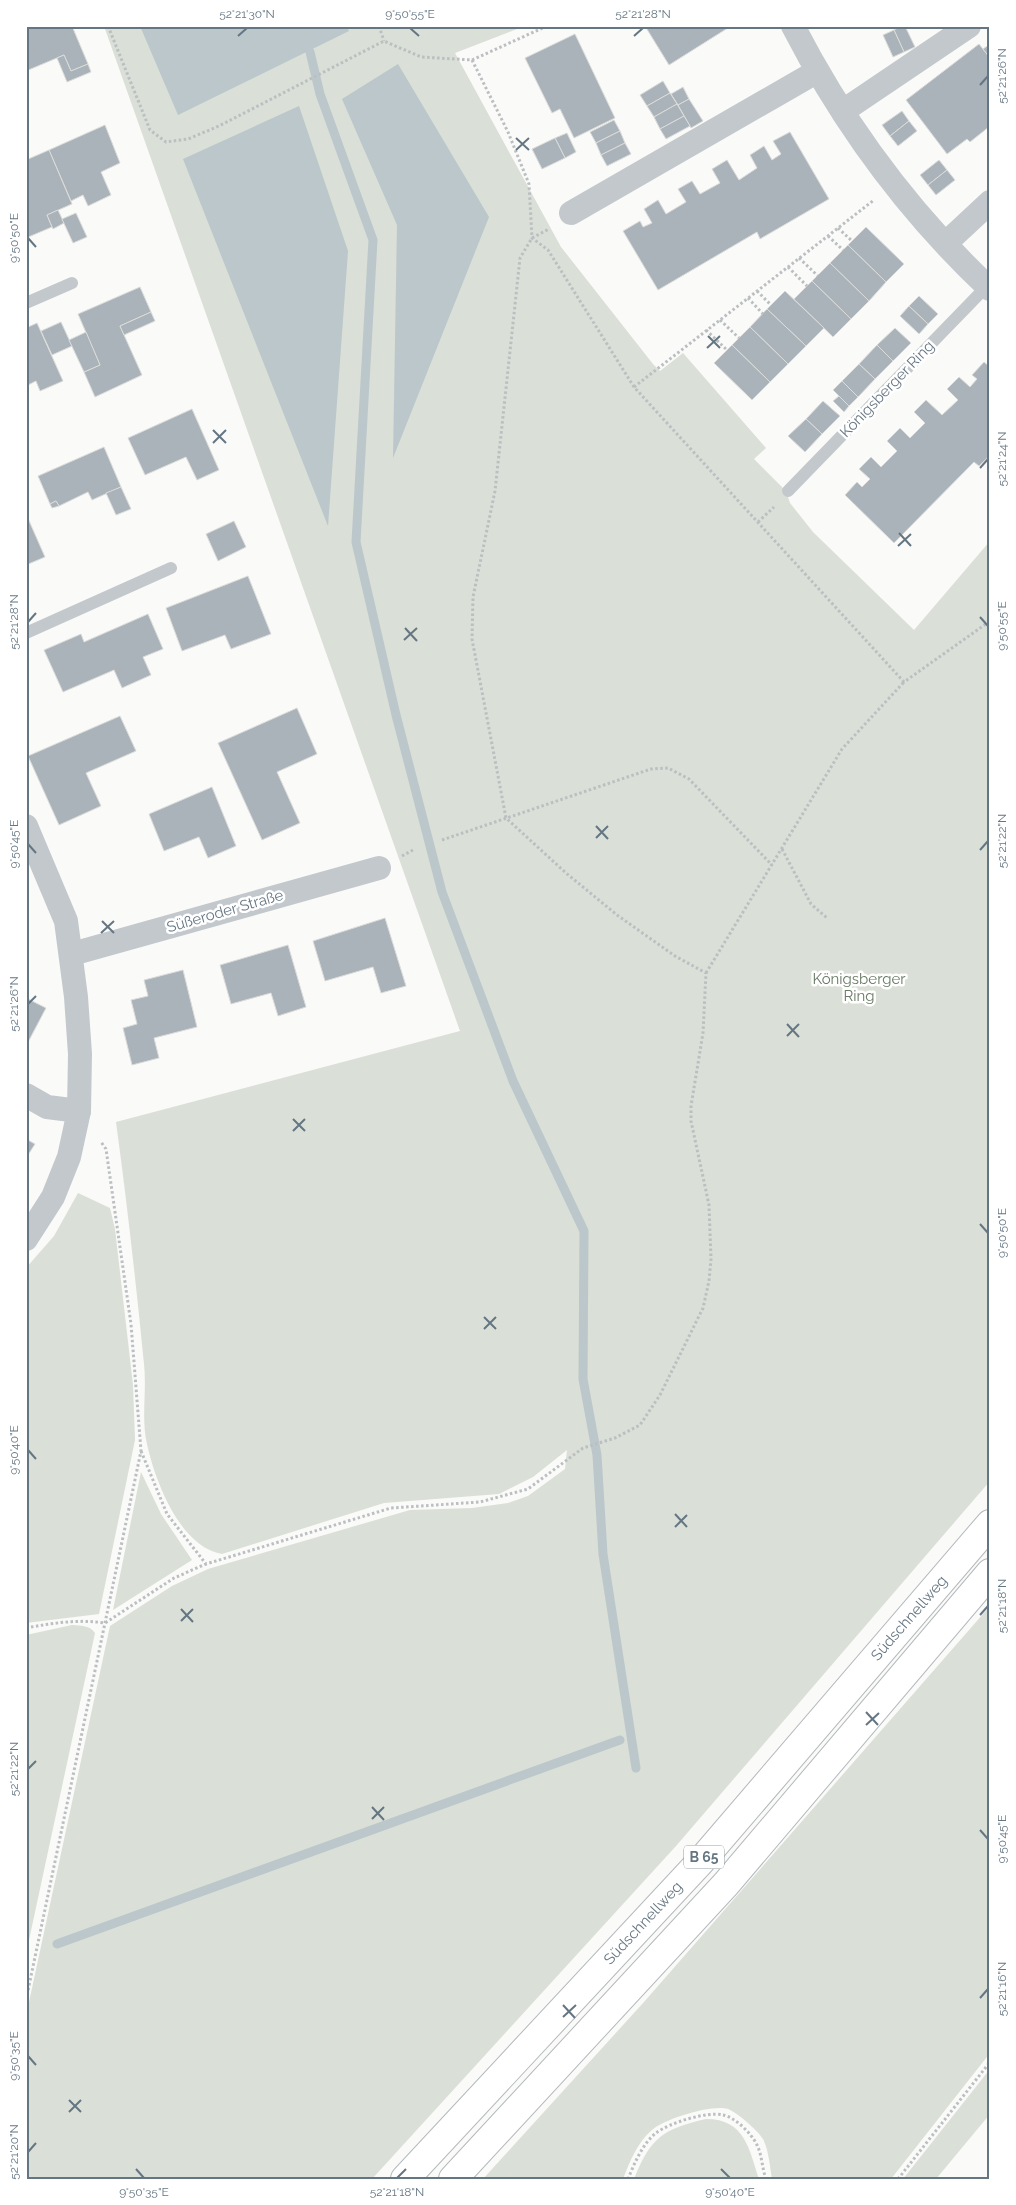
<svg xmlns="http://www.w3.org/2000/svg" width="1016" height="2205" viewBox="0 0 1016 2205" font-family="Raleway,sans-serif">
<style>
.green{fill:#dadfd7}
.water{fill:#bbc7cb}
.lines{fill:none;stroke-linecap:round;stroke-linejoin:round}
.stream{stroke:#bbc7cb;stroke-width:9}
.building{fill:#aab3b9;stroke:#dcdcda}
.trunk-casing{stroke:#b4b9bd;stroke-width:30}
.path{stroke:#bbbfc2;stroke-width:3;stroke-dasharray:2.5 2.5;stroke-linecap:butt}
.service{stroke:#c3c8cc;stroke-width:12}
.minor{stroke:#c3c8cc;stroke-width:24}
.trunk{stroke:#fff;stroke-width:28}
.ticks{fill:none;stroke:#657683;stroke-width:2}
.labels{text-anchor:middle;stroke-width:5;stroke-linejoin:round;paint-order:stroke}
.shield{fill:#fff;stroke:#939fa8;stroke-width:1}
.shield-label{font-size:14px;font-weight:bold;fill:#657683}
.street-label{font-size:15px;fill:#657683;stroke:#fff}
.park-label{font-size:15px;fill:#687a64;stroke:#fff}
.neatline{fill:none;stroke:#657683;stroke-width:2}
.ticks-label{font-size:12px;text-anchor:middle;fill:#657683}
</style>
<rect width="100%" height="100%" fill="#fafaf8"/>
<!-- green -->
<g class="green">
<path d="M104,26H525L455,53L561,247L653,364L660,371L683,353L766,448L754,459L786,491L790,503L813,532L914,630L990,541V1481L676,1846L372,2179H26V2016L110,1626L172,1586L208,1569L410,1510L472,1508L508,1503L528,1496L565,1469L567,1450L533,1477L499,1494L384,1503L222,1554C180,1547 155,1481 147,1444C141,1419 147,1390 144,1364C136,1283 127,1203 116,1122L460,1031Z"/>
<path d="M78,1193L110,1208L115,1229L133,1385L135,1440L99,1614L26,1623V1268L54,1236Z"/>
<path d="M141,1472L161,1514L192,1560L113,1610Z"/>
<path d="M990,1606V2053L891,2179H772C770,2167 769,2153 764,2141C761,2133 737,2112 728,2109C712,2104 664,2119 652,2130C637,2143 630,2161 623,2179H483L644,2002Z"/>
<path d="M72,1625C81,1626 90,1625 95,1633L26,1954V1635Z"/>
<path d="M990,2069V2114L936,2179H903Z"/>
<path d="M706,2119C745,2119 749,2149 759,2179H634C651,2137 663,2129 706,2119Z"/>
</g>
<!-- water -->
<g class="water">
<path d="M140,26H346L349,31L178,115Z"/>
<path d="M398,64L489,217L393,458L397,225L342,99Z"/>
<path d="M299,106L348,251L328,526L183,159Z"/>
</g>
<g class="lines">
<!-- stream -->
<g class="stream">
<path d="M310,52L320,94L373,240L356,542L396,715L442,892L513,1081L584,1231L583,1379L597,1455L603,1554L636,1768"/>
<path d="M57,1944L620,1740"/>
</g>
</g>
<!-- building -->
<g class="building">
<path d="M26,26H72L88,64L71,71L64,55L26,71Z"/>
<path d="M645,26H731L669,65Z"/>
<path d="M902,26H905L915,47L904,52L894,30Z"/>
<path d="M894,30L904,52L893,57L883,35Z"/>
<path d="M575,34L615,118L574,138L560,109L552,113L525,58Z"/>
<path d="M979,44L990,58V126L970,142L967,139L947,154L906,100Z"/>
<path d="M990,44V58L983,49Z"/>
<path d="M64,55L71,71L88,64L91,72L67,82L57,58Z"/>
<path d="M663,81L670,93L647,106L640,95Z"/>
<path d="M683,87L689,99L678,105L671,94Z"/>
<path d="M670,93L677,104L654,117L647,106Z"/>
<path d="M689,99L703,121L691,128L678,105Z"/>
<path d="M677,104L684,116L660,129L654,117Z"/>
<path d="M902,111L909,121L890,136L882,125Z"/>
<path d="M684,116L690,126L666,139L660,129Z"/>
<path d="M614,120L620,131L596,143L590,132Z"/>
<path d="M909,121L917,131L898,146L890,136Z"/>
<path d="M105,125L120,163L101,172L111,195L88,206L83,195L71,201L49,150Z"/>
<path d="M620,131L625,143L601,155L596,143Z"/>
<path d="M790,132L829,199L760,239L757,232L658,290L623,231L640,221L643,227L652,223L644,209L658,200L666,214L686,202L678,189L692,181L700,194L720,183L712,169L727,160L739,180L757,168L750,155L764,146L772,160L781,154L773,141Z"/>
<path d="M567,133L576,152L565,158L555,138Z"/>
<path d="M555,138L565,158L542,169L532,149Z"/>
<path d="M625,143L631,154L607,166L601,155Z"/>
<path d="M49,150L72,204L47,215L52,227L26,238V160Z"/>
<path d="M939,160L947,170L928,185L920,175Z"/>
<path d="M947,170L955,180L936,195L928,185Z"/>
<path d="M58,210L64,223L53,229L47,215Z"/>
<path d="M76,213L87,237L73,243L62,219Z"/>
<path d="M866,227L904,264L886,282L848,245Z"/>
<path d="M848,245L886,282L869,301L830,263Z"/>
<path d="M830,263L869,301L851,319L812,281Z"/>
<path d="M812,281L851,319L833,337L794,299Z"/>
<path d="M140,287L151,312L120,326L142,375L95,397L84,372L100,365L78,314Z"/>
<path d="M785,291L824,328L806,346L767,309Z"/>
<path d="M919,296L938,314L928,324L909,306Z"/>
<path d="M909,306L928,324L919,334L900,316Z"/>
<path d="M767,309L806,346L788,364L750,327Z"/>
<path d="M151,312L155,321L124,335L120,326Z"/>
<path d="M61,322L72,346L52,355L41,331Z"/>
<path d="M37,323L63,381L40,391L36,381L26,386V328Z"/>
<path d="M750,327L788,364L770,382L732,345Z"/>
<path d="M895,328L911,343L893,361L877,345Z"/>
<path d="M86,332L100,365L84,372L69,340Z"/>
<path d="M732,345L770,382L752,400L714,363Z"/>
<path d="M877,345L893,361L875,379L859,364Z"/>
<path d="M984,362L990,367V455L979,466L974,462L894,543L845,495L857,482L862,487L870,479L859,469L871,457L881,467L897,451L887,441L900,428L910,438L925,423L914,412L926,400L942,415L958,400L947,389L959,377L970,387L977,379L972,375Z"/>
<path d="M859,364L875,379L858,397L842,381Z"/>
<path d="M842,381L858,397L849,406L833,390Z"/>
<path d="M839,396L849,406L844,412L833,401Z"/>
<path d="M823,401L840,416L822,434L806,419Z"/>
<path d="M192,409L219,470L197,480L186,457L145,475L128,438Z"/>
<path d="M806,419L822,434L805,452L788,436Z"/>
<path d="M104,447L121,487L92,500L88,492L59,506L56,501L50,504L38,476Z"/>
<path d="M121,487L131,509L116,515L106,493Z"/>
<path d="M56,501L59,506L52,508L50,504Z"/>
<path d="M26,514L45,557L26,565Z"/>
<path d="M234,521L246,547L218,561L206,534Z"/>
<path d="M248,576L271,634L231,649L225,635L182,651L166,608Z"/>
<path d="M148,614L163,649L143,657L151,675L122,688L114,670L63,692L44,650L81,634L84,642Z"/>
<path d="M297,708L317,754L277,772L300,823L262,840L218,743Z"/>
<path d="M120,716L136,751L86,773L101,806L59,825L28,756Z"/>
<path d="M212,787L236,846L208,858L199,837L164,851L149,814Z"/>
<path d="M385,918L406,986L381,993L373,967L325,981L313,941Z"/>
<path d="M288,945L306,1007L278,1016L271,993L231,1004L220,965Z"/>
<path d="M183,970L197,1027L154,1038L159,1058L132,1065L123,1028L137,1024L131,1000L148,996L144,980Z"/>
<path d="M26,998L46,1008L26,1046Z"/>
<path d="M26,1139L35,1144L26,1158Z"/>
</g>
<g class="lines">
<!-- trunk casing -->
<g class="trunk-casing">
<g id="trunk">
<path d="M405,2179L701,1861L990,1524"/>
<path d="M453,2179L726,1884L990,1573"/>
</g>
</g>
<!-- path -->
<g class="path">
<path d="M108,26L150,130L166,142L188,139L219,126L384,41L421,57L472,60L508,132L529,184L532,238L548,250L634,387L904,682L990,621"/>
<path d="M379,26L384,41"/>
<path d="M472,60L547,26"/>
<path d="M838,228L852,241"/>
<path d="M828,236L843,250"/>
<path d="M799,258L818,276"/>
<path d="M788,267L807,286"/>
<path d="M757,291L771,305"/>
<path d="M748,298L763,314"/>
<path d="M720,320L739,338"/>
<path d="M706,330L727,350"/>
<path d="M634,387L874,200"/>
<path d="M758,522L774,507"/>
<path d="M442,840L651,769L668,768L689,779L772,865"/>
<path d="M782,849L811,904L827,918"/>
<path d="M402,856L413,850"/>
<path d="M706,973L842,749L904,682"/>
<path d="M141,1451L167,1514L206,1564L391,1508L480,1502L528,1489L583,1448L615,1438L640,1425L660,1395L703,1308L709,1281L711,1259L709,1205L691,1121V1106L703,1033L706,973L675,956L617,915L566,873L506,818L472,639L473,597L495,491L520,258L532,238L549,229"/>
<path d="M26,1628C53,1623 78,1619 105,1623L174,1578L206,1564"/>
<path d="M26,2000L141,1451L131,1324L106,1149L101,1142"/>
<path d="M628,2179C634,2164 643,2143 656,2133C669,2123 707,2111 723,2115C735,2117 752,2134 757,2145C762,2155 762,2168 766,2179"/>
<path d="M898,2179L990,2062"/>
</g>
<!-- service -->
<g class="service">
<path d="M26,303L72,283"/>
<path d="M788,491L987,286"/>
<path d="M26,633L171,568"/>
</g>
<!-- minor -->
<g class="minor">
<path d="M793,26C843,123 910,214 990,289"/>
<path d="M843,111L969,26"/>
<path d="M571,213L816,72"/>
<path d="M946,243L990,202"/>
<path d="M26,826L66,921L76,997L80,1054L79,1111L69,1157L53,1197L26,1239"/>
<path d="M72,954L379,868"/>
<path d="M26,1095L47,1107L79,1111"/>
</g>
<!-- trunk -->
<use href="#trunk" class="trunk"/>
</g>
<!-- ticks -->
<path class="ticks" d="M410,28L419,36M238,36L247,28M634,36L643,28M980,85L988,76M516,138L529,150M516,150L529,138M28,238L36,247M708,336L720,348M707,348L720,336M213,430L226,443M213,443L226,430M980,468L988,459M899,533L911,546M898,546L911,534M980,617L988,626M28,622L36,613M405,628L417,641M404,640L417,628M596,826L608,839M596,838L608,826M28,844L36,853M980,850L988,841M102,921L114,933M101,933L114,921M28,1004L36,996M787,1024L799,1037M787,1036L799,1024M293,1119L305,1131M293,1131L305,1119M980,1224L988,1233M484,1317L496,1329M484,1329L496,1317M28,1450L36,1459M675,1514L687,1527M675,1527L687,1515M181,1609L193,1622M980,1615L988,1606M181,1621L193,1609M866,1712L878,1725M866,1725L879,1713M28,1769L36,1761M372,1807L384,1820M372,1819L384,1807M980,1830L988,1839M980,1998L988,1989M563,2005L575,2018M563,2017L576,2005M28,2056L36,2065M69,2100L81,2112M69,2112L81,2100M28,2152L36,2143M136,2169L144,2178M721,2169L730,2178M397,2178L406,2169"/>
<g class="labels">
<!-- shield labels -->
<rect class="shield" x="684" y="1845.5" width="40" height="23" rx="4"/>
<g class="shield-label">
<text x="704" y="1862">B 65</text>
</g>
<!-- street labels -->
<g class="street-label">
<text transform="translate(887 389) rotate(-46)" y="5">Königsberger Ring</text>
<text transform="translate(225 911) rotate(-16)" y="5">Süßeroder Straße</text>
<text transform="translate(909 1618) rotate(-49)" y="5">Südschnellweg</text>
<text transform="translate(643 1923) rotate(-47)" y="5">Südschnellweg</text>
</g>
<!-- park labels -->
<g class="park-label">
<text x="859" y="984">Königsberger<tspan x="859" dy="17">Ring</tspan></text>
</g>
</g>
<!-- border -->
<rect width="1016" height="2205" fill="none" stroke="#ffffff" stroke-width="55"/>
<rect x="28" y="28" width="960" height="2150" class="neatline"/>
<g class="ticks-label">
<text x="247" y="18">52°21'30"N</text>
<text x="410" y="18">9°50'55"E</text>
<text x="643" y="18">52°21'28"N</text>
<text transform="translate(1002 76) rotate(-90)" y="4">52°21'26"N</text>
<text transform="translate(14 238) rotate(-90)" y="4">9°50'50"E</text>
<text transform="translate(1002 459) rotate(-90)" y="4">52°21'24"N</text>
<text transform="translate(14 622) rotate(-90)" y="4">52°21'28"N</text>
<text transform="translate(1002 626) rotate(-90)" y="4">9°50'55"E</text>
<text transform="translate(1002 841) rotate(-90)" y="4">52°21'22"N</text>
<text transform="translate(14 844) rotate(-90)" y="4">9°50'45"E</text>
<text transform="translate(14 1004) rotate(-90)" y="4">52°21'26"N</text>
<text transform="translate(1002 1233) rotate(-90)" y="4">9°50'50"E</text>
<text transform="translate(14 1450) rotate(-90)" y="4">9°50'40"E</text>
<text transform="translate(1002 1606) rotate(-90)" y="4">52°21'18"N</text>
<text transform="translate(14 1769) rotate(-90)" y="4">52°21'22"N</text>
<text transform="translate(1002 1839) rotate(-90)" y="4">9°50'45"E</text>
<text transform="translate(1002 1989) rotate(-90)" y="4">52°21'16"N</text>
<text transform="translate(14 2056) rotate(-90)" y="4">9°50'35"E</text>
<text transform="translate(14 2152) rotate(-90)" y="4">52°21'20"N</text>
<text x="144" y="2196">9°50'35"E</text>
<text x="397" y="2196">52°21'18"N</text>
<text x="730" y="2196">9°50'40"E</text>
</g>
</svg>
